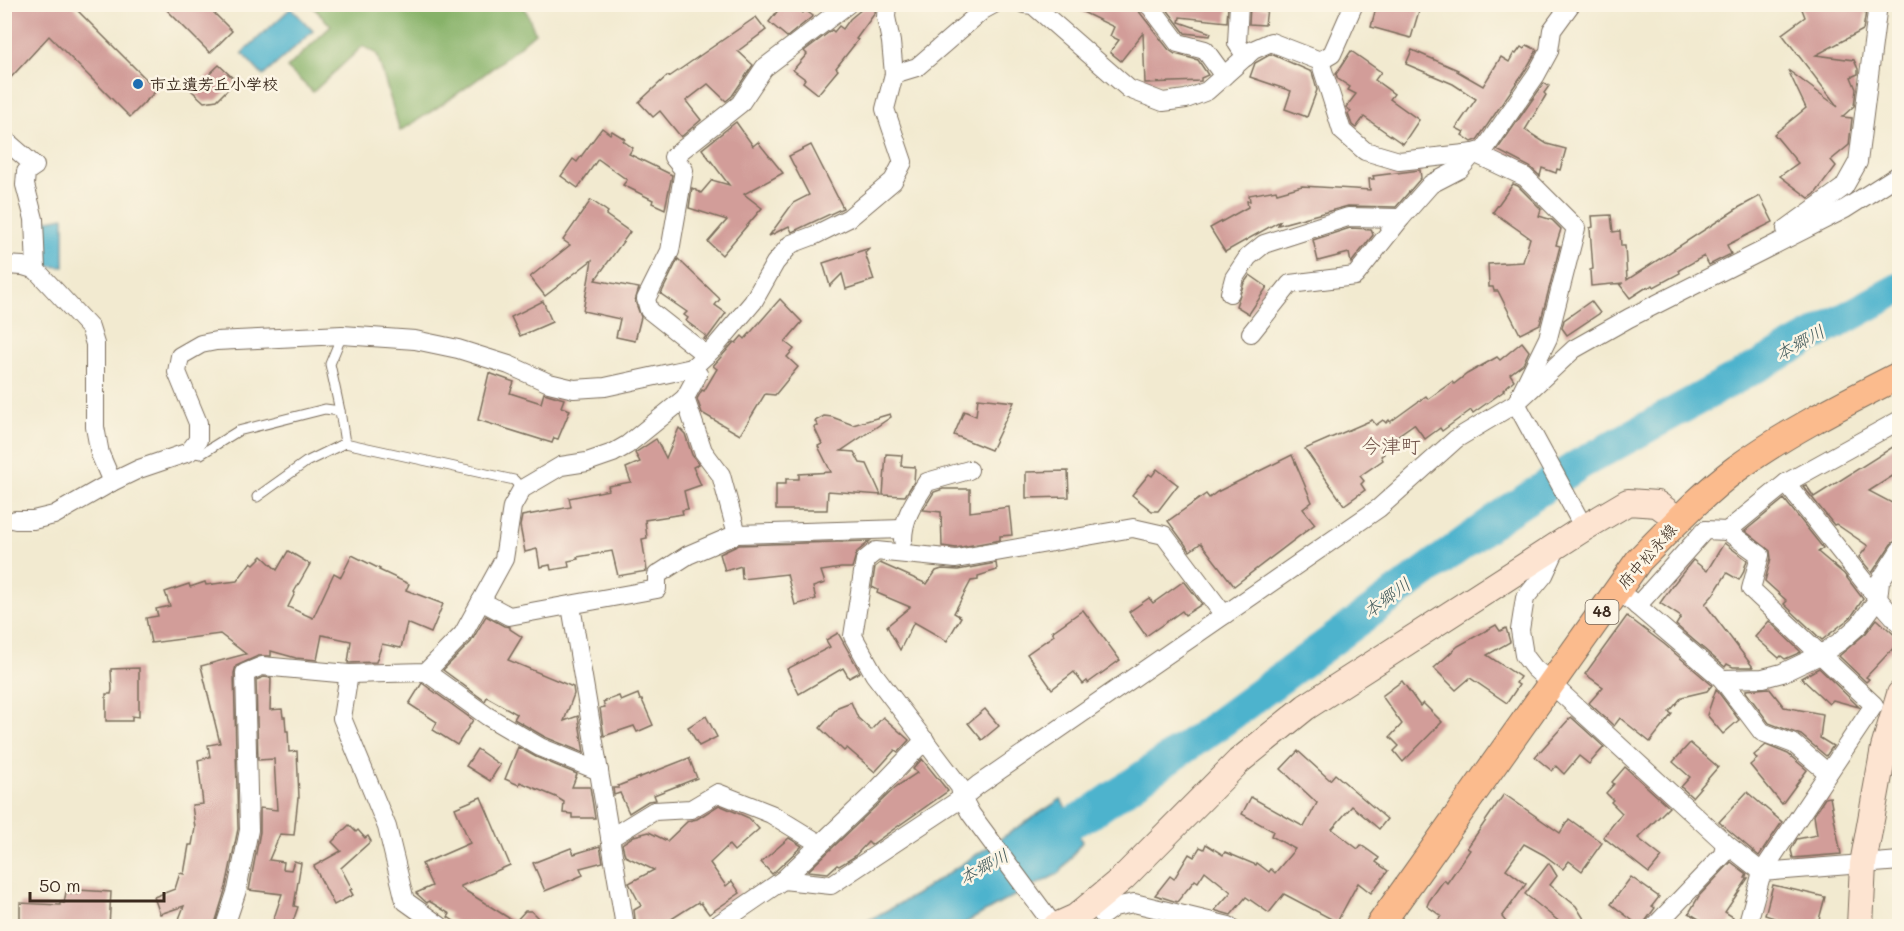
<svg xmlns="http://www.w3.org/2000/svg" width="1904" height="931" viewBox="0 0 1904 931" font-family="Mali,'Klee One',sans-serif">
<style>
.forest{fill:#87b269;stroke:#616e44;stroke-width:1.5}
.water{fill:#4eb3cd;stroke:#446e76;stroke-width:1.5}
.lines{fill:none;stroke-linecap:round;stroke-linejoin:round}
.river{stroke:#4eb3cd;stroke-width:32}
.building{fill:#d29d99}
.lane-casing{stroke:#7b6d5c;stroke-width:11}
.street-casing{stroke:#7b6d5c;stroke-width:20}
.secondary-casing{stroke:#7b6d5c;stroke-width:28}
.primary-casing{stroke:#7b6d5c;stroke-width:29}
.lane{stroke:#fff;stroke-width:9}
.street{stroke:#fff;stroke-width:18}
.secondary{stroke:#fde4d1;stroke-width:26}
.primary{stroke:#fbbb8d;stroke-width:27}
.poi-dot{fill:#1f6fb2;stroke:#fcf5e5;stroke-width:2}
.labels{text-anchor:middle;stroke-width:5;stroke-linejoin:round;paint-order:stroke}
.shield{fill:#fcf5e5;stroke:#75675a;stroke-width:1.5}
.shield-label{font-size:15px;font-weight:bold;fill:#3b2a1e}
.poi-label{font-size:16px;font-weight:bold;fill:#3b2a1e;stroke:#fcf5e5;text-anchor:start}
.street-label{font-size:16px;fill:#3b2a1e;stroke:#fcf5e5}
.water-label{font-size:18px;font-style:italic;fill:#425a5b;stroke:#fcf5e5}
.quarter-label{font-size:20px;fill:#705249;stroke:#fcf5e5}
</style>
<rect width="100%" height="100%" fill="#fcf5e5"/>
<filter id="ink" filterUnits="userSpaceOnUse"><feTurbulence type="fractalNoise" baseFrequency=".0167" numOctaves="2"/><feDisplacementMap in="SourceGraphic" scale="12" xChannelSelector="R" yChannelSelector="G"/><feConvolveMatrix kernelMatrix="1 2 1 2 8 2 1 2 1" color-interpolation-filters="sRGB"/></filter>
<filter id="wash" filterUnits="userSpaceOnUse"><feTurbulence type="fractalNoise" baseFrequency=".008" numOctaves="4" result="noise"/><feDisplacementMap in="SourceGraphic" scale="24" xChannelSelector="R" yChannelSelector="G"/><feGaussianBlur stdDeviation="1.35" result="paint"/><feColorMatrix in="noise" values="0 0 0 0 0 0 0 0 0 0 0 0 0 0 0 0 0 1.4 0 .05"/><feComposite in="paint" operator="in"/></filter>
<g filter="url(#wash)">
<rect width="100%" height="100%" fill="#f2ead0"/>
<!-- forest -->
<path class="forest" d="M311,5H524L535,33C493,70 448,102 400,131L377,54L363,46L313,92L287,68L331,26Z"/>
<!-- water -->
<g class="water">
<path d="M291,8L313,31L263,76L242,53Z"/>
<path d="M64,217V267L45,266L43,221Z"/>
<path d="M1061,799L1082,842L1060,873L1006,900L960,926H858L915,895Z"/>
</g>
<g class="lines">
<!-- river -->
<path class="river" d="M1035,840L1089,814L1216,726L1502,515L1580,464L1900,288"/>
</g>
<g id="blocks">
<!-- building -->
<g class="building">
<path d="M4,4H71L157,90L130,117L49,36L4,85Z"/>
<path d="M161,4H205L232,31L210,53Z"/>
<path d="M783,4H792L803,13L805,10L813,16L787,37L769,22Z"/>
<path d="M868,4H876L875,13L856,39L858,40L836,68L838,70L818,94L803,82L805,79L793,70L807,54L804,51L832,30L834,32L839,26L843,29L850,19Z"/>
<path d="M1066,4H1136L1137,9L1169,50L1175,54L1198,60L1208,75L1201,78V81L1145,83L1143,33L1121,61L1110,52L1119,40L1110,36L1114,27Z"/>
<path d="M1163,4L1228,5L1227,22L1180,17L1179,22L1211,33L1210,36L1185,33Z"/>
<path d="M1377,4H1421L1411,38L1371,27Z"/>
<path d="M1800,4L1867,5L1863,30L1816,55L1854,60L1858,69V74L1851,77L1856,89L1854,106L1842,117L1852,118L1849,145L1831,160L1836,166L1815,194L1809,198L1780,176L1798,163L1774,134L1806,108L1788,70L1838,107L1782,34L1805,17Z"/>
<path d="M1250,6L1267,8L1265,25L1249,24Z"/>
<path d="M756,17L766,30L738,51L753,65L732,96L726,101L708,84L686,101L701,120L681,137L660,111L653,117L639,102L667,76L669,77Z"/>
<path d="M1527,45L1537,50L1526,69L1477,140L1472,142L1462,135L1464,132L1456,128L1476,99L1453,84L1406,64L1412,50L1458,70L1457,71L1483,86L1501,57L1509,62L1514,53L1516,54L1521,47L1524,49Z"/>
<path d="M1351,51L1381,72L1375,80L1394,94L1390,99L1419,120L1403,144L1364,117L1356,128L1352,125L1348,114L1351,111L1346,107L1356,94L1348,90L1350,87L1338,79L1336,74Z"/>
<path d="M1271,54L1312,72L1317,90L1307,117L1285,109L1291,91L1250,77L1255,63Z"/>
<path d="M219,65L236,81L217,100L204,102L192,91Z"/>
<path d="M1544,83L1549,86L1544,93L1546,95L1525,130L1547,144L1566,149L1560,170L1557,169L1556,173L1542,168L1540,176L1530,167L1497,150Z"/>
<path d="M736,122L753,146L758,142L783,173L744,194L762,208L722,255L708,242L727,220L689,208L692,188L701,193L712,180L729,185L702,149Z"/>
<path d="M602,128L610,134L612,131L625,139L623,141L633,148L629,154L672,175L665,209L652,203L653,200L623,185L627,180L598,159L578,188L561,176L573,159L577,162Z"/>
<path d="M811,145L843,208L792,232L789,226L769,236L793,203L809,195L789,156Z"/>
<path d="M1420,170L1421,178L1396,207L1348,206L1278,225L1280,221L1225,252L1210,228L1248,207L1247,201H1250L1249,195L1276,190L1277,193L1302,186L1370,190L1369,179H1374L1373,176Z"/>
<path d="M1513,184L1518,186L1541,209L1539,216L1552,220L1561,229L1556,245L1560,246L1540,324L1520,334L1498,291H1494L1493,287H1489L1488,264L1523,262L1530,238L1493,212Z"/>
<path d="M1760,196L1773,222L1727,245L1731,254L1709,265L1704,256L1679,270L1680,273L1654,287L1653,285L1647,288V287L1630,298L1620,285L1623,283L1591,286L1590,270L1593,269L1590,228L1593,227L1592,216L1611,215L1613,232L1620,231L1621,246H1625L1627,280L1738,208Z"/>
<path d="M591,200L608,212L606,215L630,232L595,280L639,288L635,301L641,317L635,341L616,337L620,319L583,311L592,260L545,296L530,277L570,245L563,240Z"/>
<path d="M1350,228L1371,229L1373,235L1351,263L1349,253L1318,261L1313,240Z"/>
<path d="M870,248L865,253L874,280L846,289L842,274L830,286L823,263Z"/>
<path d="M678,259L720,299L715,305L726,313L706,340L704,339L706,336L686,321L688,318L684,315L687,312L661,294Z"/>
<path d="M1250,275L1267,287L1249,314L1236,306L1244,283Z"/>
<path d="M780,299L802,322L785,342L794,349L787,357L798,367L775,395L765,394L740,435L702,413L697,399L702,390L704,391L717,369L713,366L721,357L734,342L736,343L742,336L745,339Z"/>
<path d="M543,301L552,322L520,336L511,317Z"/>
<path d="M1591,301L1600,313L1567,335L1562,328L1564,320Z"/>
<path d="M1522,342L1529,351L1523,364L1510,374L1514,380L1503,390L1504,391L1473,413L1471,410L1442,431L1440,428L1425,439L1414,424L1380,448L1384,454L1381,456L1383,460L1360,476L1364,481L1361,484L1365,490L1344,505L1305,449L1372,420L1376,425L1383,420L1386,423L1389,420L1390,422L1426,396L1428,399L1452,382L1454,384L1467,374L1497,357L1500,360Z"/>
<path d="M489,373L514,382L510,393L541,403L544,393L564,399L561,407L570,410L558,439L554,438L552,443L478,420Z"/>
<path d="M978,398L1014,402L991,450L954,435L964,411L976,416Z"/>
<path d="M890,414L891,417L841,451L854,452L860,463L867,464L881,495L828,491L827,510H776V484H786V479H799V474L831,472L818,446L822,444L814,427L818,426L815,421L824,416L832,417L853,425Z"/>
<path d="M679,428L685,434L692,455L699,464L693,467L701,485L684,491L688,509L682,510L683,514L645,520L647,538L642,539L647,571L618,576L612,551L577,557L578,559L568,561L569,567L551,570L550,565L540,567L537,549L525,552L520,526L522,516L571,507L569,498L609,490L608,486L631,482L626,468L640,462L635,453L656,439L666,458Z"/>
<path d="M1899,443V472L1869,491L1894,504L1893,507L1899,510V539L1891,544L1872,573L1859,557L1868,546L1836,524L1834,525L1803,486L1806,485L1814,497Z"/>
<path d="M886,454L902,455L901,466L915,467L914,482L905,496L883,495Z"/>
<path d="M1292,455L1312,502L1303,509L1315,524L1234,586L1201,543L1190,551L1168,521L1206,494L1209,498L1217,492Z"/>
<path d="M1157,469L1178,485L1158,511H1152L1132,495L1149,474L1152,476Z"/>
<path d="M1068,471L1069,497L1026,498V472Z"/>
<path d="M943,489H970V512L1009,507L1012,535L1000,536V540L956,548L942,546L941,512L923,510L934,492Z"/>
<path d="M1784,499L1823,548L1818,552L1844,574L1863,599L1851,617L1822,640L1784,604L1787,601L1765,581L1771,558L1770,551L1745,531Z"/>
<path d="M870,541L857,552L852,568H841L821,571L825,583L813,587L816,599L795,605L787,574L742,579L741,566L725,571L720,554L739,545Z"/>
<path d="M1724,543L1747,560L1743,573L1739,580L1727,573L1713,595L1705,604L1753,667H1733L1727,664L1725,667L1676,625L1681,617L1660,603L1672,586L1693,560L1707,571Z"/>
<path d="M288,551L310,564L294,592L295,593L288,607L313,618L334,573L341,577L352,555L380,569L379,570L409,584L406,590L443,604L431,633L407,623L401,648L382,644L376,662L348,663L351,641L322,635L317,660L296,658L271,651V656H258L236,666L234,673L238,829L226,887L214,927H176L184,906L160,914L154,897L175,889L180,873L184,874L189,845H192L195,828L192,805L203,804L198,760L210,757L208,745L220,743L201,666L246,654L220,634L151,643L146,618L158,616L156,609L170,606L165,592L189,584L190,587L205,582L206,585L237,581L251,562L254,564L262,556L277,570Z"/>
<path d="M880,563L927,584L936,571L942,569L958,570L996,563L997,570L978,576V580L971,581L954,613L961,617L947,641L914,622L900,650L887,626L910,607L877,593L878,590L872,587L875,567Z"/>
<path d="M1184,581L1202,604L1185,615L1182,611L1146,636L1129,612L1149,598L1153,603Z"/>
<path d="M1083,610L1120,660L1088,683L1087,681L1083,684L1074,672L1052,689L1027,654L1054,635L1052,632Z"/>
<path d="M486,616L504,626L510,627V629L522,637L508,660L573,687L574,694L564,721L578,716L584,753L545,737L514,719L517,714L487,697L485,701L443,670L471,642Z"/>
<path d="M1627,616L1664,644L1712,685L1707,691L1682,697L1669,712L1672,714L1650,742L1620,718L1614,726L1589,703L1603,687L1585,674Z"/>
<path d="M1877,619L1899,639V642L1866,677L1869,679L1866,682L1839,656L1866,633Z"/>
<path d="M1769,621L1801,652L1785,659L1781,656L1779,658L1755,637Z"/>
<path d="M1496,625L1500,631L1506,628L1510,642L1487,655L1520,677L1516,683L1519,685L1507,703L1470,678L1456,690L1434,668L1458,646Z"/>
<path d="M838,633L860,672L849,678L843,668L799,694L787,669L830,647L826,640Z"/>
<path d="M139,668V717L132,716V721H106V694H111L112,690L111,669Z"/>
<path d="M1819,668L1859,707L1833,700L1829,704L1801,678Z"/>
<path d="M264,677L271,678L270,710L282,709L283,717H285L286,731H288L289,752L297,751L299,798H298L294,835L280,834L269,860L284,862L283,869L291,870L294,861L301,863L294,906L298,907L291,927H271L282,894L249,890L260,832V808L277,810L274,759L258,760L256,680Z"/>
<path d="M1402,681L1420,706L1423,703L1442,722L1403,762L1394,751L1399,746L1390,737L1402,724L1382,696Z"/>
<path d="M422,683L473,720L457,745L433,730L437,722L409,704Z"/>
<path d="M1769,688L1784,707L1823,714L1820,738L1833,746L1826,756L1801,735L1769,723L1746,692V690Z"/>
<path d="M1716,689L1739,720L1723,734L1707,715Z"/>
<path d="M638,694L640,700H642L653,725L637,732L634,726L604,736L600,708L605,707L603,702L619,696L621,701Z"/>
<path d="M851,702L858,718L871,730L883,717L909,740L898,752L895,750L875,772L847,748L844,751L820,728L838,707Z"/>
<path d="M985,709L999,726L982,740L968,723Z"/>
<path d="M706,716L717,737L699,746L688,727Z"/>
<path d="M1571,717L1604,747L1589,764L1579,756L1564,774L1556,766L1552,771L1535,757Z"/>
<path d="M1690,743L1718,767L1692,797L1681,787L1690,777L1673,762Z"/>
<path d="M1766,745L1788,754L1807,770L1782,804L1750,765L1757,759L1754,755Z"/>
<path d="M518,747L536,757L577,774L572,787H590L595,818H572V814L563,813L564,802L556,797L520,782L519,785L505,779Z"/>
<path d="M477,749L500,765L490,781L466,766Z"/>
<path d="M1298,751L1330,780L1335,774L1387,819L1379,829L1352,806L1332,829L1358,849L1361,845L1379,858L1376,862L1388,871L1371,893L1358,883L1337,922L1284,894L1269,913L1246,897L1231,915L1217,911L1215,910L1231,892L1205,871L1198,882L1195,880L1177,902L1155,895L1170,876L1174,879L1189,854L1194,857L1200,847L1204,849L1206,844L1223,855L1225,852L1256,865L1257,863L1269,872L1271,869L1275,873L1295,849L1271,836L1273,831L1242,814L1251,797L1304,827L1317,803L1281,769Z"/>
<path d="M689,758L697,778L654,795L656,800L648,801L629,813L620,793L614,795L613,788H619L618,786Z"/>
<path d="M922,759L948,791L871,845L868,842L854,857L839,866L837,865L828,873L808,871L897,786L917,773L913,769Z"/>
<path d="M1625,767L1669,807L1638,838L1662,857L1649,873L1603,837L1622,813L1611,802L1613,800L1606,793L1614,784L1612,782Z"/>
<path d="M1747,792L1782,822L1759,856L1719,822Z"/>
<path d="M1504,794L1560,833L1569,819L1602,843L1582,871L1569,861L1563,869L1544,855L1524,844L1506,869L1526,884L1502,917L1510,927H1434L1441,916L1427,906L1429,901L1444,880L1447,883L1470,850L1467,848Z"/>
<path d="M481,797L510,865L461,886V888L515,922L525,911H531L547,927H463L448,917L450,914L429,901L427,903L416,893L432,886L422,864L470,843L455,808Z"/>
<path d="M1830,797L1841,854L1793,858L1791,850L1797,839L1817,835L1814,815L1825,798Z"/>
<path d="M719,805L749,818L759,829L734,851L729,845L710,863L726,886L732,881L740,893L709,914L701,903L699,904L698,902L659,927H636L634,910L641,906L629,883L654,870L625,856L622,844L634,836L649,832L667,841L688,821L697,819Z"/>
<path d="M349,825L356,832L358,830L365,838L368,836L371,841L341,868L352,889L350,890L353,895L334,905L314,866L341,851L332,842Z"/>
<path d="M789,838L802,846L772,874L761,862Z"/>
<path d="M600,846L603,862L580,868L583,875L545,891L533,863L571,848L574,854Z"/>
<path d="M1731,862L1747,874L1745,878H1748L1725,912L1733,917L1727,927H1695L1699,919L1689,913L1699,896Z"/>
<path d="M1549,863L1557,876L1550,885L1576,906L1589,927H1566L1525,894Z"/>
<path d="M1631,877L1659,897L1652,906L1655,908L1641,927L1611,904Z"/>
<path d="M1773,885L1825,897L1817,927H1801L1765,915Z"/>
<path d="M77,890L111,892L109,927H20V903L60,905V902L64,903L66,892L77,894Z"/>
</g>
</g>
</g>
<g filter="url(#ink)">
<use href="#blocks" fill-opacity="0" stroke="#7b6d5c" stroke-width="1.5"/>
<g class="lines">
<!-- lane casing -->
<g class="lane-casing">
<g id="lane">
<path d="M345,443L514,480L522,489"/>
<path d="M189,452L201,454L238,431L325,409L340,411"/>
<path d="M257,497L306,462L345,443L340,411L330,364L342,335"/>
</g>
</g>
<!-- street casing -->
<g class="street-casing">
<g id="street">
<path d="M1024,4L1033,5L1129,89L1163,102L1186,99L1207,91L1253,50L1271,42L1320,61L1342,131L1365,151L1399,161L1474,153L1525,177L1576,228L1548,338L1521,393"/>
<path d="M1147,4L1151,7L1178,43L1205,50L1224,76"/>
<path d="M1239,4L1237,43L1246,57"/>
<path d="M1320,61L1332,54L1354,4"/>
<path d="M894,74L917,67L983,10L994,4"/>
<path d="M4,139L35,166L26,172L25,185L34,219L36,270"/>
<path d="M1786,229L1844,187L1858,162L1878,4"/>
<path d="M4,265L23,266L36,270L90,328L95,344V427L100,454L112,482"/>
<path d="M1230,293L1234,278L1248,257L1264,244L1348,217L1401,218"/>
<path d="M1251,333L1290,284L1355,276L1401,218L1431,184L1460,169L1474,153L1484,150L1536,75L1549,51L1552,30L1571,4"/>
<path d="M706,355L649,310L646,299L670,251L684,170L673,157L740,104L764,68L848,4"/>
<path d="M692,368L698,374L685,398L703,451L721,475L737,534"/>
<path d="M1516,403L1584,528"/>
<path d="M1786,483L1878,599L1900,624"/>
<path d="M15,520H33L54,515L112,482L139,469L189,452L198,440V423L177,372L180,356L201,344L216,341L342,335L415,340L458,349L509,365L549,383L574,389L605,387L692,368L715,347L753,302L775,263L791,244L815,235L849,218L893,181L903,162L885,109L894,74L891,42L886,17L887,4"/>
<path d="M1727,531L1760,555L1751,589L1874,705L1762,872L1747,926"/>
<path d="M903,540C903,517 915,501 927,482L969,470"/>
<path d="M1558,545L1544,575L1525,598L1520,630L1524,655L1534,668L1725,843L1762,872L1900,861"/>
<path d="M1629,599L1722,679L1762,732L1794,744L1828,773"/>
<path d="M481,601L509,616L657,589V575L688,555L737,534L903,529"/>
<path d="M571,606L625,926"/>
<path d="M1637,606L1705,530L1727,531L1786,483L1900,420"/>
<path d="M426,672L487,716L540,747L599,771"/>
<path d="M349,674L342,718L387,827L405,901L440,926"/>
<path d="M1722,679L1763,678L1782,673L1820,655L1841,641L1859,625L1878,599L1880,581L1900,550"/>
<path d="M610,838L654,811L691,809L718,793L771,814L820,844"/>
<path d="M783,880L831,885L962,798L978,785L1379,508L1456,439L1516,403L1574,349L1629,318L1845,209L1900,174"/>
<path d="M1095,902L1103,915L1114,907L1134,903L1229,926"/>
<path d="M225,926L237,890L249,830L245,673L262,666L349,674L426,672L463,634L504,559L512,507L522,489L561,466L587,462L613,453L627,445L685,398"/>
<path d="M716,926L783,880L875,792L925,740"/>
<path d="M1054,926L971,814L962,798L960,787L874,674L853,636L865,560L876,551L956,559L1133,528L1164,535L1224,615"/>
<path d="M1655,926L1723,855L1725,843"/>
</g>
</g>
<!-- secondary casing -->
<g class="secondary-casing">
<g id="secondary">
<path d="M1056,926L1076,917L1123,878L1239,761L1306,707L1584,528L1628,502L1657,504L1679,520"/>
<path d="M1860,926L1863,864L1884,748L1900,694"/>
</g>
</g>
<!-- primary casing -->
<g class="primary-casing">
<path id="primary" d="M1379,926L1639,560C1670,529 1701,495 1736,469C1787,432 1843,404 1900,375"/>
</g>
<!-- lane -->
<use href="#lane" class="lane"/>
<!-- street -->
<use href="#street" class="street"/>
<!-- secondary -->
<use href="#secondary" class="secondary"/>
<!-- primary -->
<use href="#primary" class="primary"/>
</g>
</g>
<!-- markers -->
<circle class="poi-dot" cx="138" cy="84" r="6"/>
<g class="labels">
<!-- shield labels -->
<rect class="shield" x="1585.5" y="600" width="33" height="24" rx="4.5"/>
<g class="shield-label">
<text x="1602" y="617">48</text>
</g>
<!-- poi labels -->
<g class="poi-label">
<text x="150" y="90">市立遺芳丘小学校</text>
</g>
<!-- street labels -->
<g class="street-label">
<text transform="translate(1647 556) rotate(-49)" y="6">府中松永線</text>
</g>
<!-- water labels -->
<g class="water-label">
<text transform="translate(1800 343) rotate(-29)" y="6">本郷川</text>
<text transform="translate(1387 598) rotate(-36)" y="6">本郷川</text>
<text transform="translate(984 867) rotate(-29)" y="6">本郷川</text>
</g>
<!-- quarter labels -->
<g class="quarter-label">
<text x="1391" y="453">今津町</text>
</g>
</g>
<!-- margin -->
<rect width="1904" height="931" fill="none" stroke="#fcf5e5" stroke-width="24"/>
<!-- scale -->
<path d="M30 892v9h134v-9" fill="none" stroke="#3b2a1e" stroke-width="3"/>
<text x="39" y="892" font-size="18" fill="#3b2a1e" stroke="#fcf5e5" stroke-width="4.5" paint-order="stroke">50 m</text>
</svg>
